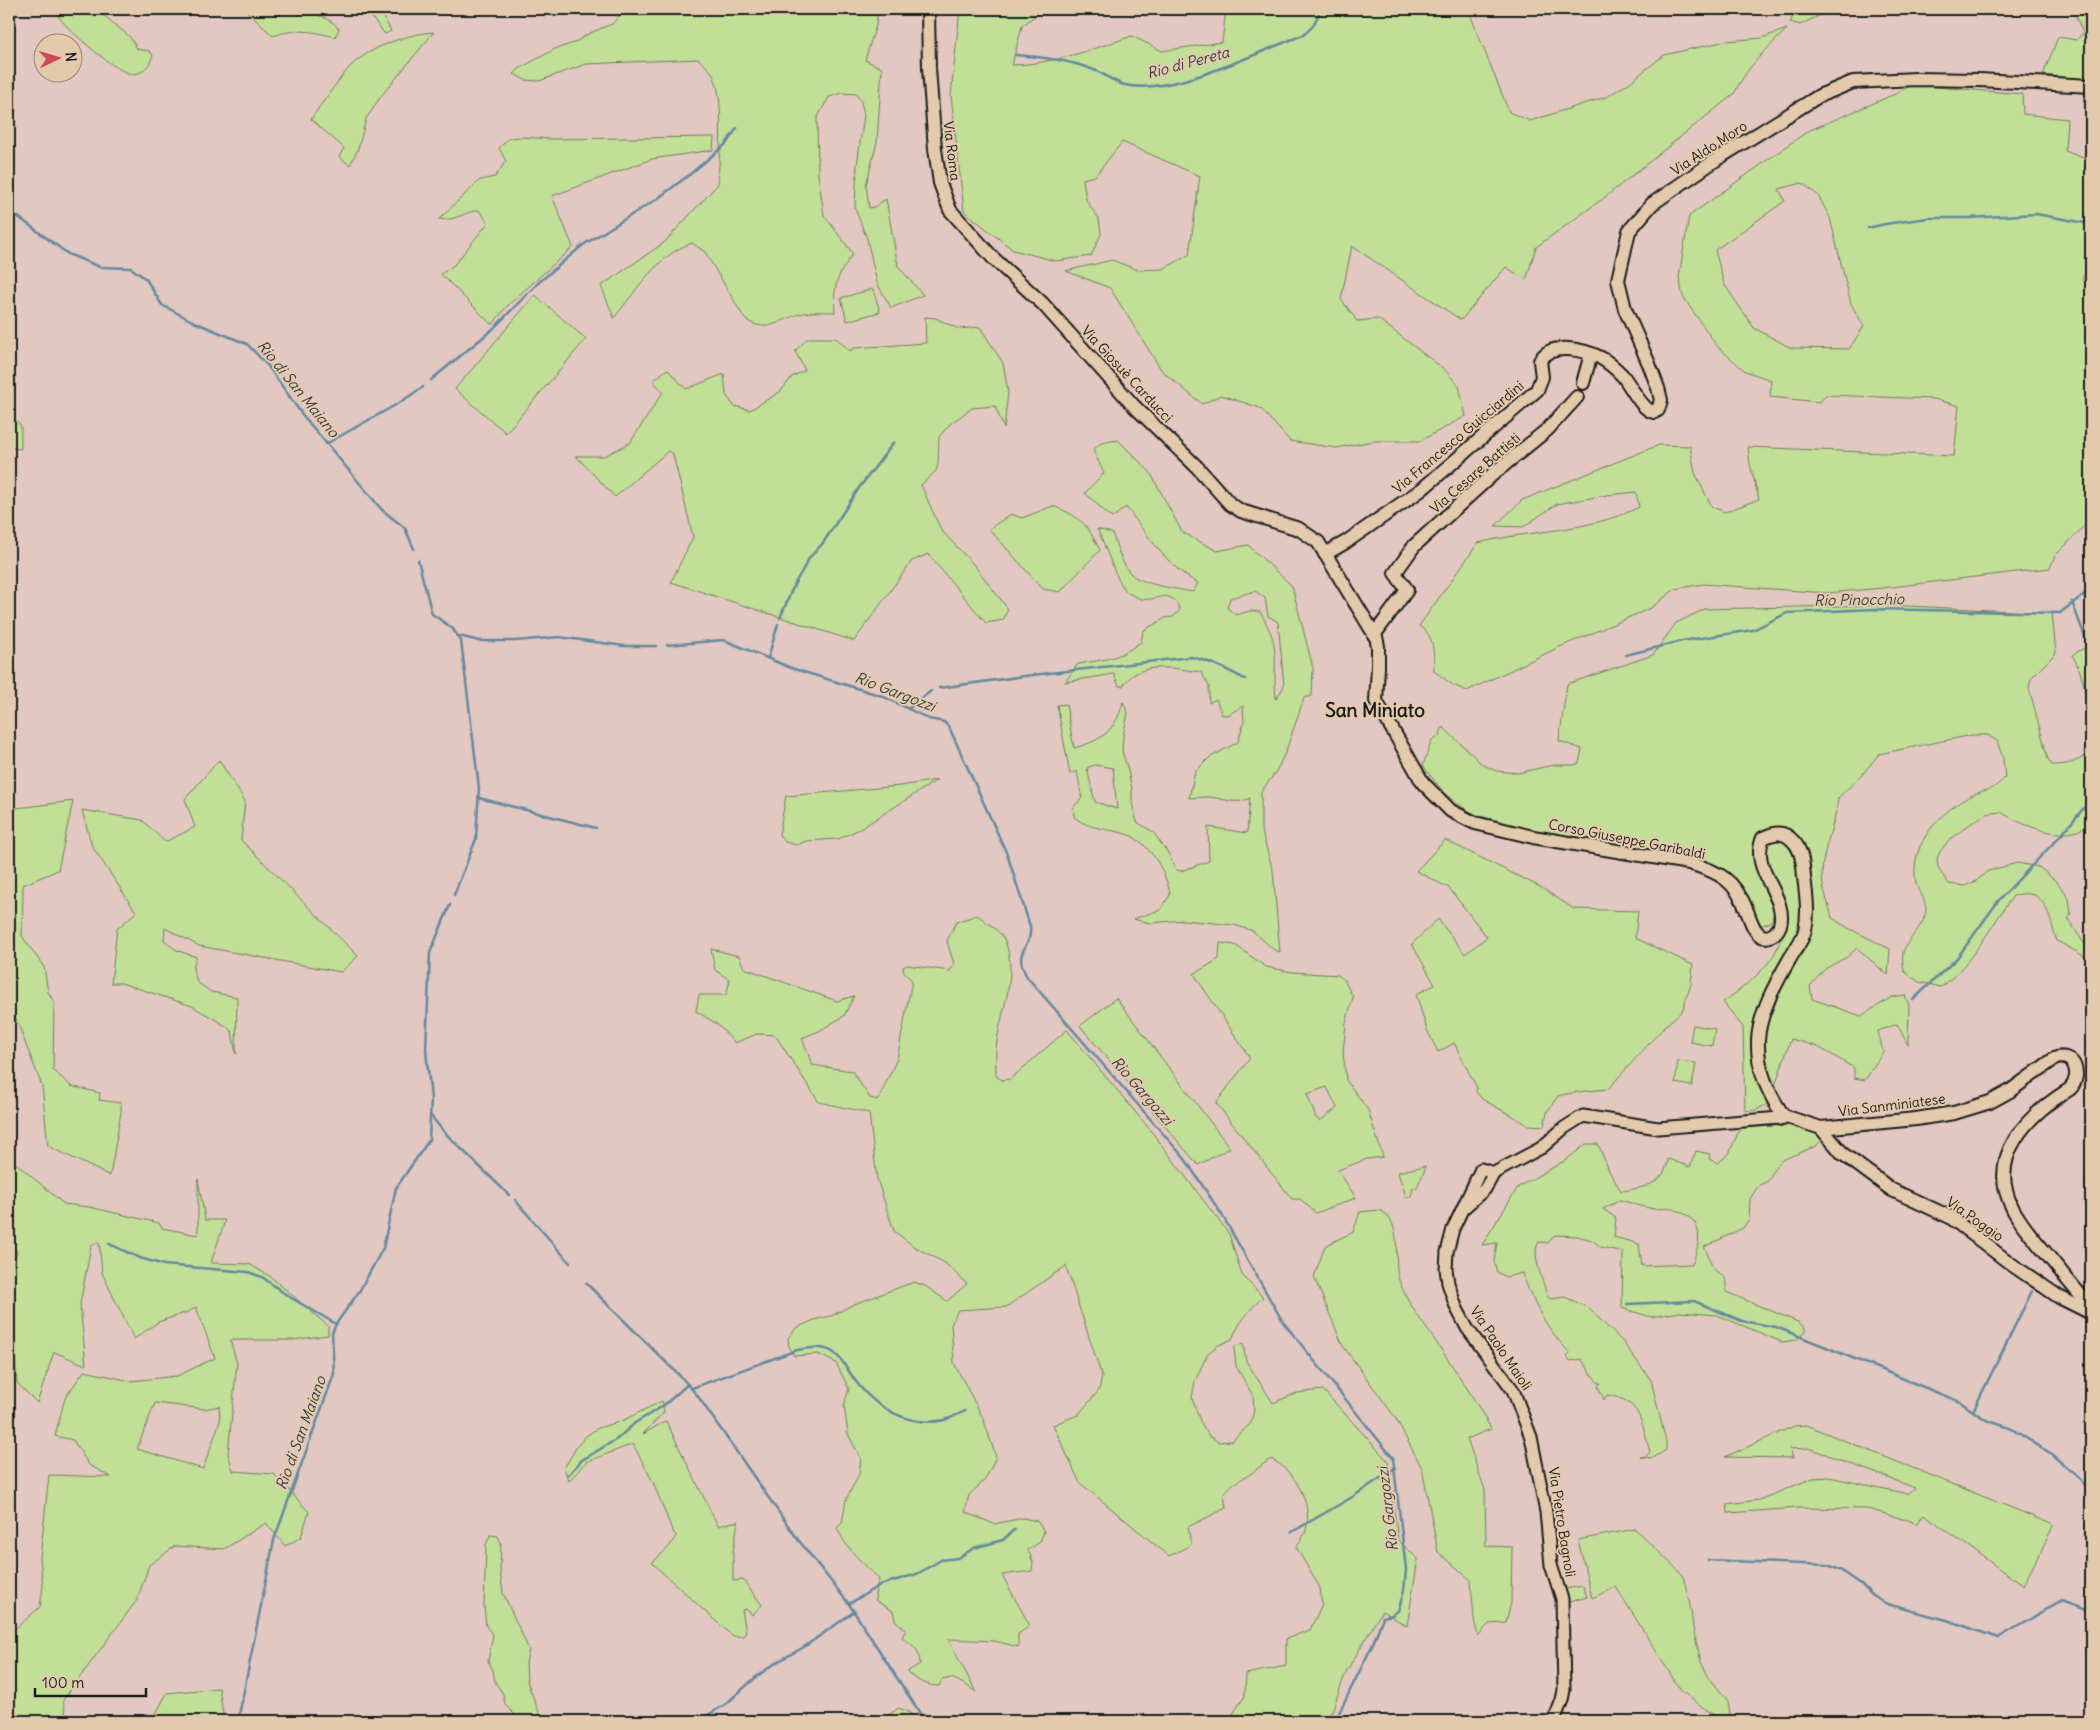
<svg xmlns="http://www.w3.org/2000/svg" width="2100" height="1730" viewBox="0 0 2100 1730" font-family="Delius,sans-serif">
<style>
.green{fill:#c1df97;stroke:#6e7e5a;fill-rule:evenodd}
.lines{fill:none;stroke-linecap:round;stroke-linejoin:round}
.stream{stroke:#65899f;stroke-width:2.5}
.tertiary-casing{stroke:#1c1c1c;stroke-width:15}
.secondary-casing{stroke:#1c1c1c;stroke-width:16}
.tertiary{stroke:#e4caac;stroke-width:11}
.secondary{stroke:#e4caac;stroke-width:12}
.labels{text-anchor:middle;stroke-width:4;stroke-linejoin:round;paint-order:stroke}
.street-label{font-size:14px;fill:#1c1c1c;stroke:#e4caac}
.water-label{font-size:15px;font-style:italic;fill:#344048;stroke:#e4caac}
.district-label{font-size:19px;font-weight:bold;fill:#1c1c1c;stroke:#e4caac}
</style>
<rect width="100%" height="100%" fill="#e2c8c1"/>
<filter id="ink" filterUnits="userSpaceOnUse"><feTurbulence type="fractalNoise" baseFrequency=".02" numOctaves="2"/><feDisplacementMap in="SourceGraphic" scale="10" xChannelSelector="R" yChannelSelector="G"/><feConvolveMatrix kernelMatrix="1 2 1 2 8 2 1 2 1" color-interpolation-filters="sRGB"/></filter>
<g filter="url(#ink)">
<!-- green -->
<g class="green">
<path d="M55,9L85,11L96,9L130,37L137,49L149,51L153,55C150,66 141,77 128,73C113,69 73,34 63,22C59,19 57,13 55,9Z"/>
<path d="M244,9H276L274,10L278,15C298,10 325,11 339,29L335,37C312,31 296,28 273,36Z"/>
<path d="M365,9H380L391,31L385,34Z"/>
<path d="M637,9H878L876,25L865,60L882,68L877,142L866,185L869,208L874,207L886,199L898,266L923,295L891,308L877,283L867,239L855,208L857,165L864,115L861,101L856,94L842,93L829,97L817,118L818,175L824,215L853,254C837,275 833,286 835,312C825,312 814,311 804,313C782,317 768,336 745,319L705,252L692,243C656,256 637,290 614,318L601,286L665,242L718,184C719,157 726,96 712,73C709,68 702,63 698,59L586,64L539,81L525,80L514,74L520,68L555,49L574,43L590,33L612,24L623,12Z"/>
<path d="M960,9H1043L1022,26L1012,65C1053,64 1093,49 1132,36L1162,51L1222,42L1226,9H1468L1509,112L1530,121L1606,97L1629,83L1664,55L1726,41L1762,38L1787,29C1766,49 1746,68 1734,94L1604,198L1536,247L1526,280L1506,267L1461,320L1352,246L1341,299L1357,321L1378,319L1445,370L1459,386L1466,416L1420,441H1374L1336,448L1290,441L1260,408L1221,395L1202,404L1162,371L1110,288L1066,271L1112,260L1138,270L1163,269L1189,255L1200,176L1122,142L1095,176L1083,179L1086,200L1099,219L1101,234L1091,256L1056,261L1013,250L964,211L951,95Z"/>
<path d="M1797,9H1832L1800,25L1790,22Z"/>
<path d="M2073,9H2091V80L2043,75L2058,37L2077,40L2083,33Z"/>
<path d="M434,32L381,96L366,119L358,149L350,165L339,157L344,148L311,119C322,104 341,75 354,63C374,46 407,34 434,32Z"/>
<path d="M1912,85L2022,94L2023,114L2067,119L2065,151L2091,161V261L2082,279L2091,289V519L2055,556L2050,568L1883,588L1827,593L1703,584L1675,589L1651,608L1555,649L1467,691L1453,685L1434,671C1433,653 1436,636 1419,626L1478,543C1530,530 1590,532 1639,507L1636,492L1607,495L1557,504L1523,527L1495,526L1522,500L1659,445L1690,446L1695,473L1712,507L1725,512L1759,499L1750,464L1748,447L1954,456L1959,406L1934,399L1826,395L1820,402L1770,397L1771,380L1745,371L1717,346L1683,297L1679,277L1689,216L1808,131L1895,94ZM1802,183L1818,195L1830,218L1851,304L1864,326L1849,349L1791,348L1754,328L1724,284L1715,250L1785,201L1779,189Z"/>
<path d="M523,137L550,139L714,137L713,150L652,159L552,196L573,247L508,305L492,325L441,274L454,265L488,223L479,210C464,212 454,222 439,219L480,180L495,177L506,161L499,148L509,138Z"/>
<path d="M873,289L880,312L847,321L841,298Z"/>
<path d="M535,295L586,339L506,433L455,389Z"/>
<path d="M925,317L935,318L959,329L980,327L1003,363L1008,392L1004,429L995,406L972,408L950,424L939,437L938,464L936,471L921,485L941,530L974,565L1008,609L1003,620L986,623L928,554L912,561L854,641L671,582L693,537L673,454L668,451L615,497L576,456H604L630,443L663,392L653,381L667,369L686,389L724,374L726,395L734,406L750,410L780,392L792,377L805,370L795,351L808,338H836L850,351L854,348L926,343Z"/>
<path d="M9,412L21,426V449L9,447Z"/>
<path d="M1118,440L1150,472L1182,532L1217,551L1248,545L1292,586L1313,668L1312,696L1304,698L1286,751L1277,770L1261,792V829L1273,871L1280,952L1274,950L1253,931L1234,925L1184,920L1150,923L1133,919L1160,910L1170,895C1167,873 1149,841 1126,834C1107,828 1090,830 1074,817L1073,808L1082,798L1077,771L1070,774L1057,705L1066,704L1074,748C1101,741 1116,731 1123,702L1128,713L1123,736L1122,751L1128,770L1132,790V803L1137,822L1153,832L1168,853L1176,870L1181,871L1209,861L1208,827L1247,833L1250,798C1234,806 1222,797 1206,797C1200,797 1195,798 1189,798L1195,772L1209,758L1238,742L1244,722L1243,706L1228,715H1222L1216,699L1209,703V686L1201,672C1176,669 1139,659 1123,686H1119L1114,674L1065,682L1078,664C1107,659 1116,660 1141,642L1143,631L1165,618L1173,617L1180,610C1170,586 1158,602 1141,599C1138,598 1133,595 1130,594C1116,586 1106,544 1097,529L1112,533C1117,546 1121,562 1130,573C1139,584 1177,589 1193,592L1198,583C1167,567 1147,534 1126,507L1112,518L1085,493L1104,473L1093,450L1101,443ZM1255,591L1265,598L1268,616L1278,622L1284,686L1276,699C1272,660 1283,649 1260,612L1250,611L1236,615L1227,608L1230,598ZM1094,765L1113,768L1117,809L1095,802L1087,768Z"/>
<path d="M1053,506C1082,518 1086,523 1100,550L1060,592L1043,589L989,529L1011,514L1022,518Z"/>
<path d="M1887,605L2052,613L2056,653L2031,678L2029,688L2048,759L2052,765C2065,765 2074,763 2085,756C2087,724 2090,683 2072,655L2084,648L2091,668V815C2089,818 2088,823 2085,826C2067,844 2018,824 2001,812C1996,813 1990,812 1985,815C1973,821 1938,845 1937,860C1937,869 1944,877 1949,884L1965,886L1976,881L1988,871L2017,863L2039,867L2058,883L2069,899L2071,914L2068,919L2091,954V960L2057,941C2048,916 2047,885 2013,896C1991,926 1971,965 1941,987L1919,982L1904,971C1903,966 1902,958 1903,952C1908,937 1926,926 1926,908C1926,899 1918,892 1916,883C1908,844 1942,809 1975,794C1992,787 1990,792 2005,778L2003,758L1997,741L1988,735H1972L1879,754L1861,776L1838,798C1836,824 1822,848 1822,875C1822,889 1829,905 1832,918L1848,928L1890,949L1888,975L1857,948L1847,957L1825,969L1810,986L1812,999L1861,1016L1892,997L1905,995L1909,1006L1908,1045L1897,1024L1878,1031L1883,1052L1865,1080L1854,1078V1068L1818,1047L1791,1039L1769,1103L1756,1110L1745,1111L1743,1027L1723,1002C1742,989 1778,962 1780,938C1781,931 1776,921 1773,915L1772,921C1765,925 1762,926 1755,922L1714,867L1527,831C1510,821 1485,820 1471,812C1451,801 1435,784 1423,765L1432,740L1439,736L1443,727L1482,764L1496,771L1518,773L1553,765H1575L1579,763L1582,749L1559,741L1567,684L1653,655L1676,623L1705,609Z"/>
<path d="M219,760L245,801L241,840L358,956L341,972L199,946L165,928L164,940L176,950L196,957L193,969L197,982L211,992L237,997L236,1054L232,1032L226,1026L192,1006L121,983H111L117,929L136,912L92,846L82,810L142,820L165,842L195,827L185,799Z"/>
<path d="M937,780L860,829L838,839L806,841L797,845L785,842L779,835L786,796L900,786Z"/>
<path d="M73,801L58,870L23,885L22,936L44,967L48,992L54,1002L53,1070L71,1086L100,1093L99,1100L121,1103V1112L110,1176L48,1146L42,1086L9,1001V809Z"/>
<path d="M1445,840L1540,887L1574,909L1638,911L1635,938L1693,965L1691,984L1682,1011L1664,1027L1608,1089L1576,1092L1558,1096L1547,1112L1544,1126L1528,1125L1482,1099L1476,1092L1477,1088L1454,1043L1438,1052L1427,1030L1416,994L1435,985L1412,944L1438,919L1465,954L1487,937L1449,888L1416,871Z"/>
<path d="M977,915C986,922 1000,930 1005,941C1018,974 1002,1008 997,1041C995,1052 996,1065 996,1076L1002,1080L1010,1079L1067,1030L1151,1131L1229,1234L1242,1275L1263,1297C1250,1309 1239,1322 1232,1339L1217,1346L1208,1353L1195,1381L1192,1398L1200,1421L1209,1436L1219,1442L1232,1441L1251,1423L1254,1410L1253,1396L1236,1366L1234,1347L1243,1343L1246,1361L1273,1403L1297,1393L1323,1390L1388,1461L1398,1540L1418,1559L1407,1626L1382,1611L1346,1672L1332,1711L1323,1721H1228L1245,1696L1246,1674L1286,1666V1639L1310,1630L1322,1604L1320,1588L1296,1547C1299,1542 1305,1536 1306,1530C1313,1503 1295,1471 1271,1459C1261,1465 1255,1471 1247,1476C1235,1483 1232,1483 1224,1494L1226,1508L1188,1527L1191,1545L1169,1556L1080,1483L1053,1425L1078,1415L1099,1390L1102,1377L1066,1266L1006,1307L958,1310L951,1325L954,1363L983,1418L996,1457L985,1480L969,1495L965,1512L994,1524L1023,1518L1037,1521L1044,1531L1040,1542L1028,1550L1033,1562L1032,1571L1002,1575L1030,1626L1018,1634V1647L995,1641L948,1639L976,1692L966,1685L952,1678L942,1680L939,1686C928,1686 915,1680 907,1672L920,1664C919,1647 913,1646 902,1637L906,1630L895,1620L893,1611L876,1601L875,1594L879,1579C863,1563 846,1549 837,1528L842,1523L846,1500L859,1474L861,1459L848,1434L844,1405L849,1389L836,1363L818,1354L794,1356L789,1346L788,1338L796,1328L814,1320L831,1316L854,1304L914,1282L925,1286L947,1301L967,1284L945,1263L915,1247L894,1231L877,1179L869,1113L819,1102L775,1035L757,1034L735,1043L717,1024L696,1011L699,995H726L730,980L715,970L711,949L739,956L744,968L837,1001L854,996L844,1016L819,1031L802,1038L812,1065L852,1071L870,1098L878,1100L897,1059L912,980L904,973L903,967L907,965L950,971L954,964L947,941L956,922Z"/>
<path d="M1220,943L1235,945L1266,967L1292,972L1338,975L1344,980L1353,997L1346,1023L1343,1052L1346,1080L1368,1110L1383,1157L1367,1159L1338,1170L1356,1198L1316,1213L1300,1199H1292L1216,1103L1250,1058L1194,974L1219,959ZM1327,1087L1337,1108L1320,1121L1316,1118L1307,1094Z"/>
<path d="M1116,998L1230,1148L1198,1165L1080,1026Z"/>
<path d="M1693,1025L1715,1029L1712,1046L1690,1042Z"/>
<path d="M1678,1061L1696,1063L1692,1086L1675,1083Z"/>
<path d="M1789,1125L1810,1129L1824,1138L1816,1146L1782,1160L1775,1167L1768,1181L1758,1186L1750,1199L1749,1219L1743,1228L1704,1247C1708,1253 1709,1260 1712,1266C1719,1279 1727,1267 1726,1292L1798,1322L1805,1328V1332L1796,1340L1782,1342L1717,1315L1680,1312L1651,1317L1622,1308L1623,1252L1601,1247L1592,1240L1577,1236L1555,1235L1548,1243L1539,1242C1530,1253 1544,1282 1547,1296L1551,1299L1565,1297L1587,1307L1622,1341L1651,1380L1666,1442V1450L1653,1458L1640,1457L1646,1456L1650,1452C1641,1423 1642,1400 1607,1395L1604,1400L1598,1386L1601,1383H1598L1581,1359L1570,1361L1567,1356L1570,1353C1547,1330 1533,1303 1522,1273L1506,1277L1497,1272L1494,1261L1497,1243L1482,1245L1518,1187L1566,1160L1586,1144H1598L1610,1173L1621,1191C1643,1188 1665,1185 1668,1159L1690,1167L1696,1151L1710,1154L1709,1159L1718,1163L1729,1154L1740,1128ZM1620,1200C1631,1203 1642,1207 1654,1209C1660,1209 1667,1208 1673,1209C1704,1218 1702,1239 1692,1264L1642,1266L1639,1244L1614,1237L1616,1218L1603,1209Z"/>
<path d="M2091,1147V1184L2085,1193L2087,1154Z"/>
<path d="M12,1160L64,1204L89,1207L159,1223L162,1228L198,1235V1179L205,1220H225L211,1263L249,1264L271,1277L328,1326V1335L293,1340H230L237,1363L228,1453L233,1471L274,1474L309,1512L301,1537L285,1546L266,1523L224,1549L175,1546L149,1565L137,1600L63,1700L67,1721H9V1634L40,1607L43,1586L40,1558L49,1475L111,1477L89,1465L73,1440L55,1436L65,1398L84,1371L131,1381L177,1376L215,1358L196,1307L188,1312L158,1322L134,1339L102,1273L99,1242L91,1246L80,1304L86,1365L54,1352L37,1403L17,1383L14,1344L9,1329V1279L17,1251L9,1248V1190ZM155,1403L205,1409L219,1406L220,1421L203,1469L137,1449Z"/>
<path d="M1425,1166C1425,1175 1419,1179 1417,1188H1413L1411,1197H1406L1398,1172Z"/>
<path d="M1380,1210C1405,1225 1392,1258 1399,1280C1407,1303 1423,1323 1436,1342C1456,1371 1475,1399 1491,1429L1467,1439L1485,1490L1486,1546L1512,1547L1511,1603L1506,1623L1489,1624L1478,1636L1474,1620L1471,1580L1438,1552L1422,1468L1395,1417L1343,1346L1314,1277L1325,1246L1353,1232L1360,1212Z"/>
<path d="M662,1401L664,1412L643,1434L666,1421L718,1526L738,1521L733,1552V1581L743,1580L762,1605L752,1615L746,1609L742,1610L746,1632L743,1636H734L729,1633L652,1563L669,1547L676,1536L672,1530L653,1482L633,1444L586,1462L569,1481L564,1468L578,1445L586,1436L598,1428L622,1421Z"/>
<path d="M1806,1425L2054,1525L2023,1586L1924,1514L1917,1523L1868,1509L1799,1508L1728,1513L1727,1504L1759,1500L1813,1478L1829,1477L1908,1494L1915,1488L1809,1448L1790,1449L1793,1458L1725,1457L1794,1426Z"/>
<path d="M1635,1529L1683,1575L1691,1610L1693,1628L1701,1662L1708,1676L1728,1701L1731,1721H1722L1681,1691L1616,1587L1592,1598L1578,1540Z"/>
<path d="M490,1535L498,1536L501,1543L500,1570L503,1593L529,1650L526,1663L527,1681L541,1718L540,1721H521L505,1705L503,1694L495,1682L493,1670L488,1661L493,1635L486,1626L484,1606L486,1545Z"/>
<path d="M1583,1586L1587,1597L1569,1602L1564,1589Z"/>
<path d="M219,1688L224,1721H152L167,1693Z"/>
<path d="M899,1708L910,1713L915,1721H879Z"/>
</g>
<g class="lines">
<!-- stream -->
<g class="stream">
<path d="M1015,55C1042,57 1069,60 1094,70C1105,74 1113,82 1125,85C1173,96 1257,52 1303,35L1313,26L1321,9"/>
<path d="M9,210L68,254L100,267L131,268L146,279L162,305L194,322L247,344L268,366L301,413L382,510L405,528L414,549"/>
<path d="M1868,228L1885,224L1928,218H1969L2036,214L2091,224"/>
<path d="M431,380L493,329L538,283L583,245L657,199L689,175L726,144L737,128"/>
<path d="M326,444L399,403L423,387"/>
<path d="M418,560L432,614L452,628L461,641L479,788L476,839L454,895"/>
<path d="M2072,602L2091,653"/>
<path d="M780,618L794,585L810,557L823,543L859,488L894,442"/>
<path d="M459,636L479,641H516L559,637L624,646H656"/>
<path d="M667,645L724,640L791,668L882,696L929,719L944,722L949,727L1007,854L1030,926C1033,950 1011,948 1027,977L1185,1159L1222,1215L1283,1322L1393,1458L1406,1569L1404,1591L1398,1611L1392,1615L1383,1617L1372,1646L1335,1721"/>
<path d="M1626,655L1682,641L1753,630L1787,613L1874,609L2060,613L2091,589"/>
<path d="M768,658L778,624"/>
<path d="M939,688L1032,675L1191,657C1211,661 1227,670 1245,679"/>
<path d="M908,709L931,691"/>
<path d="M479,798L596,828"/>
<path d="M1913,1000L1957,958L1999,900L2063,833L2091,799"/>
<path d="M431,1116L444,1132L509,1195"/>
<path d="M515,1200L570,1263"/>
<path d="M109,1244L140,1258L164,1265L248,1272L262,1277L288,1296L336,1324"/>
<path d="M586,1283L682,1378L697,1395L796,1537L849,1604L925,1721"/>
<path d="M1627,1304L1694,1301L1742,1321L1776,1327L1821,1345L1960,1402L1986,1420L2010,1428L2050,1453L2080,1479L2091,1492"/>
<path d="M692,1388L797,1350C809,1348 824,1345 834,1353C844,1360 849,1373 857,1383C876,1408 911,1428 944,1420C951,1418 959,1414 965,1411"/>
<path d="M1973,1411L2032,1291"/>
<path d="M567,1476L582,1460L617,1439L635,1423L663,1406L688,1384"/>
<path d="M1292,1532L1354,1496L1395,1468"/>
<path d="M1707,1560L1828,1565L1842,1571L1861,1584L1873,1596L1887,1604L1947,1620L1998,1638L2061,1601L2091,1612"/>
<path d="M849,1604L880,1585L917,1574L941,1560L958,1558L974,1548L1003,1540L1015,1529"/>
<path d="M238,1721L274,1540L334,1374L332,1333L336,1324L360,1290L383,1248L396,1188L429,1140L431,1099L426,1050L430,953L450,905"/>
<path d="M698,1721L726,1704L756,1677L777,1662L804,1647L855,1611"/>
</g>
<!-- tertiary casing -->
<g class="tertiary-casing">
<g id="tertiary">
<path d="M1494,1173L1481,1169L1453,1229L1447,1252L1446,1269L1448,1283L1456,1307L1467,1328L1513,1390L1531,1437L1546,1512L1551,1565L1562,1599L1564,1690L1562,1700L1554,1721"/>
<path d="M1494,1173L1541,1148L1564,1128L1583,1116L1658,1128L1780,1118"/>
<path d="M1465,1207L1485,1189L1494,1173"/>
</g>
</g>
<!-- secondary casing -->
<g class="secondary-casing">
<g id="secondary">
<path d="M928,9L929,68L935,149L940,183L950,210L994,259L1043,304L1134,406L1197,467L1230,504L1241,511L1299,529L1318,542L1376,637L1378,646V667L1376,701L1423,783L1451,811L1475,823L1533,837L1689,863C1720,872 1735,880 1747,911C1751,921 1756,941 1770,936C1776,934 1778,930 1780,925C1788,896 1749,870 1763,838C1775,832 1784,831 1793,841C1802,850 1803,864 1804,877C1806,893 1809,913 1805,930C1803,940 1794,951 1789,960C1776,983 1759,1013 1758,1041C1757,1066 1767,1091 1781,1112"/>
<path d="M1583,383L1591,354"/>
<path d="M1325,554L1346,542L1421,490L1537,390L1542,377L1540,361C1550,341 1585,350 1601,358C1608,362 1616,369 1622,375C1630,384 1642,411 1654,412L1658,410L1661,400L1658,388L1649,364L1625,309L1618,280L1629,231L1652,204L1717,159L1819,96L1853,82L1916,79L1979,80L2091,86"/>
<path d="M1374,635L1407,590L1395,573L1414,546L1493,474L1548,429L1577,397"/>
<path d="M1781,1112L1779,1116L1782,1119L1787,1117L1821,1128L1916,1119L1954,1113L1990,1102L2010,1091L2054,1059C2074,1051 2083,1075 2070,1089C2029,1114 1985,1156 2013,1209C2022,1227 2037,1242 2049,1257C2063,1274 2076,1291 2091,1307"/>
<path d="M1821,1128L1843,1154L1892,1190L1950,1217L2011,1264L2059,1297L2091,1313"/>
</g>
</g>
<!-- tertiary -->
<use href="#tertiary" class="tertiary"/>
<!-- secondary -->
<use href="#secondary" class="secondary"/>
</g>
</g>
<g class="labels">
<!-- street labels -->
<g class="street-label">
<text transform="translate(1709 148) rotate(-33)" y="5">Via Aldo Moro</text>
<text transform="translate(952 151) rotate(83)" y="5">Via Roma</text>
<text transform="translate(1127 374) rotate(47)" y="5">Via Giosuè Carducci</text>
<text transform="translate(1458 437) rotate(-40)" y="5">Via Francesco Guicciardini</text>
<text transform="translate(1475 473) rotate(-41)" y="5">Via Cesare Battisti</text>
<text transform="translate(1627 839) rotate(11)" y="5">Corso Giuseppe Garibaldi</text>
<text transform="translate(1892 1105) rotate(-7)" y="5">Via Sanminiatese</text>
<text transform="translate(1975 1219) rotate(35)" y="5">Via Poggio</text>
<text transform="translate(1501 1348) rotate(56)" y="5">Via Paolo Maioli</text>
<text transform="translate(1562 1522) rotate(81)" y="5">Via Pietro Bagnoli</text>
</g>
<!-- water labels -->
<g class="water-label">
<text transform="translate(1188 63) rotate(-15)" y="5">Rio di Pereta</text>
<text transform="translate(298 389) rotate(51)" y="5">Rio di San Maiano</text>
<text transform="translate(1859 600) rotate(-1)" y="5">Rio Pinocchio</text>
<text transform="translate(895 692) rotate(21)" y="5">Rio Gargozzi</text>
<text transform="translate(1142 1091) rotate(49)" y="5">Rio Gargozzi</text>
<text transform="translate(301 1433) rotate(-70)" y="5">Rio di San Maiano</text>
<text transform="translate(1388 1509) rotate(-97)" y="5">Rio Gargozzi</text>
</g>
<!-- district labels -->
<g class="district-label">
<text x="1375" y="717">San Miniato</text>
</g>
</g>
<!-- margin -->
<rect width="2100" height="1730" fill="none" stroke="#e4caac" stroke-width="30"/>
<rect x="15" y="15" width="2070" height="1700" fill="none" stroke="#1c1c1c" stroke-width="2" filter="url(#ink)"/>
<!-- north arrow -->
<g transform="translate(58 58) rotate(85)"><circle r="24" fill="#e4caac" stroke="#948472"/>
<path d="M0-4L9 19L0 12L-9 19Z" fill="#d1495b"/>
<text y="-8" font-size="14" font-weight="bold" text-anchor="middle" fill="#1c1c1c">N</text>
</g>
<!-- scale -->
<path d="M35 1688v8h111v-8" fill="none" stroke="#1c1c1c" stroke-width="2.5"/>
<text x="42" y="1688" font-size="15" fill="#1c1c1c" stroke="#e4caac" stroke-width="4" paint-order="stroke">100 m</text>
</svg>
